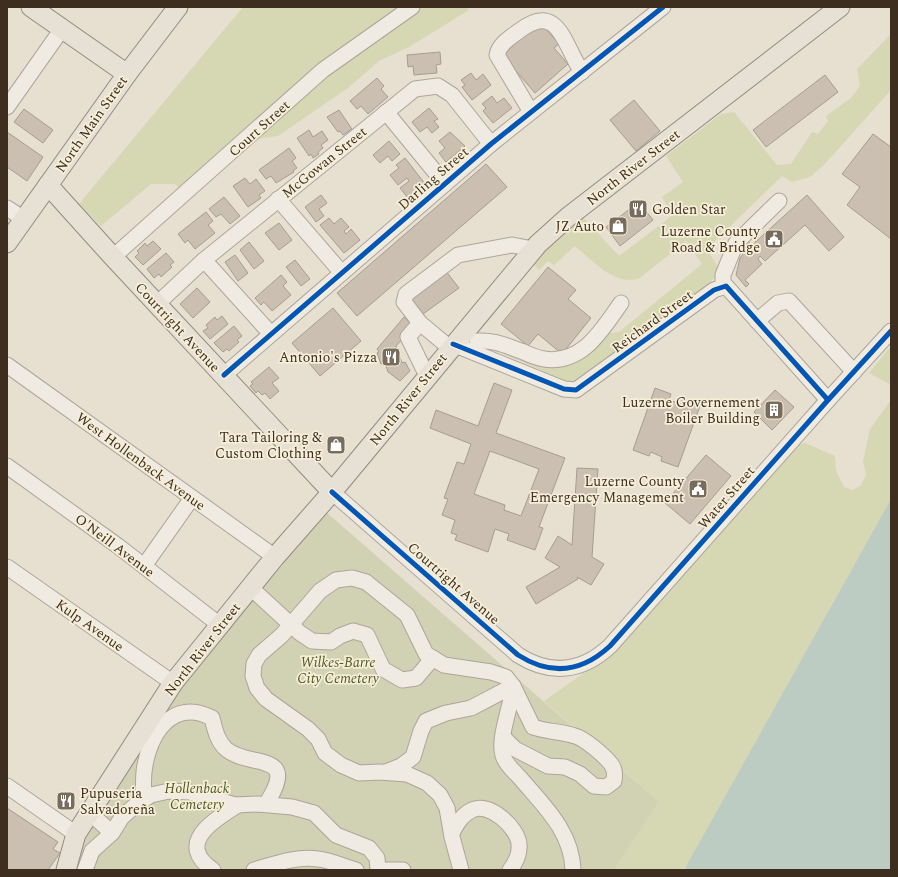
<svg xmlns="http://www.w3.org/2000/svg" width="898" height="877" viewBox="0 0 898 877" font-family="Spectral,serif">
<style>
.green{fill:#d6d7b3}
.cemetery{fill:#d1d1b3}
.water{fill:#bcccc2}
.building{fill:#cbbfb2;stroke:#a89c90;fill-rule:evenodd}
.lines{fill:none;stroke-linecap:round;stroke-linejoin:round}
.minor-casing{stroke:#ada599;stroke-width:17}
.major-casing{stroke:#928b80;stroke-width:21}
.minor{stroke:#efebe3;stroke-width:15}
.major{stroke:#e6e1d4;stroke-width:19}
.cycleway-casing{stroke:#f7eed8;stroke-width:8}
.cycleway{stroke:#0057b8;stroke-width:5}
.labels{text-anchor:middle;stroke-width:3.5;stroke-linejoin:round;paint-order:stroke}
.street-label{font-size:14px;fill:#3d2e20;stroke:#f7eed8}
.poi-label{font-size:14px;fill:#3d2e20;stroke:#f7eed8;text-anchor:end}
.park-label{font-size:14px;font-style:italic;fill:#4d5a26;stroke:#f7eed8}
</style>
<rect width="100%" height="100%" fill="#e7e0d1"/>
<!-- green -->
<g class="green">
<path d="M243,7H467L469,10L409,47L379,61L348,88L278,136L234,142L180,189L175,184H151L101,226L79,204Z"/>
<path d="M891,34V90L823,166L810,177L792,182L782,176L707,249L717,265L718,273L706,289L574,384L487,347L543,366H563L575,364L610,333L619,332L702,264L686,241L640,278C615,287 593,261 575,246L554,265L548,261L539,270L531,262L582,216L619,256L673,215L662,197L683,182L666,156L721,114L734,112L777,165L791,164L812,132L818,134L828,121L826,116L851,98L860,86L857,69Z"/>
<path d="M891,346V380L889,384L869,373Z"/>
<path d="M891,400V499L685,870H614L659,802L544,701L598,663L798,445L805,443L835,456L836,471L844,487L853,490L861,485L866,475L863,461L870,429Z"/>
</g>
<!-- cemetery -->
<path class="cemetery" d="M326,512L659,802L614,870H76L81,846L178,686Z"/>
<!-- water -->
<path class="water" d="M891,499V870H685L688,863Z"/>
<!-- building -->
<g class="building">
<path d="M540,22L559,44L554,48L568,64L535,93L502,55Z"/>
<path d="M440,52L441,64L436,65L437,73L414,75L413,66L408,67L407,55Z"/>
<path d="M471,73L476,80L483,74L491,85L472,100L462,87L465,85L461,80Z"/>
<path d="M825,75L838,92L766,147L753,130Z"/>
<path d="M377,78L384,86L381,89L388,97L368,114L361,106L357,109L350,101Z"/>
<path d="M492,96L497,103L504,98L512,108L493,123L483,111L486,108L482,104Z"/>
<path d="M634,100L660,131L636,151L610,120Z"/>
<path d="M429,108L438,119L434,121L439,127L432,133L427,127L420,132L412,122Z"/>
<path d="M24,109L53,130L43,143L14,122Z"/>
<path d="M339,110L352,129L343,135L340,131L338,132L327,117Z"/>
<path d="M309,130L313,137L322,131L328,140L321,145L323,148L318,152L319,154L313,158L311,154L309,156L297,138Z"/>
<path d="M7,132L43,157L27,181L7,167Z"/>
<path d="M450,132L465,146L446,162L439,153L445,148L439,141Z"/>
<path d="M873,134L891,147V239L847,205L860,187L842,174Z"/>
<path d="M389,141L400,154L392,161L388,156L380,163L373,155Z"/>
<path d="M289,148L296,158L292,161L297,168L293,171L294,172L276,183L271,176L266,179L259,170Z"/>
<path d="M405,158L426,185L408,198L400,188L409,181L407,178L398,185L390,175L399,168L396,165Z"/>
<path d="M486,164L507,187L357,316L337,293Z"/>
<path d="M245,178L250,184L256,179L265,191L259,195L261,198L248,207L233,186Z"/>
<path d="M321,195L327,203L319,209L324,216L316,222L305,207Z"/>
<path d="M807,195L844,237L829,251L805,225L765,261L760,256L758,259L762,264L745,280L749,284L746,287L736,275L740,258L748,248L746,243L748,241L751,246Z"/>
<path d="M224,197L240,216L230,224L221,214L216,217L209,209Z"/>
<path d="M639,202L653,220L620,246L606,227Z"/>
<path d="M206,212L213,221L208,225L215,233L195,249L188,240L185,243L178,234Z"/>
<path d="M329,218L334,224L341,218L349,227L344,231L346,234L351,229L360,240L344,253L320,225Z"/>
<path d="M279,223L292,240L279,250L265,233Z"/>
<path d="M153,241L161,249L143,265L135,257L139,253L137,251L145,243L147,246Z"/>
<path d="M249,242L264,261L254,269L240,250Z"/>
<path d="M166,253L174,262L170,265L172,267L161,277L159,274L154,278L147,269Z"/>
<path d="M235,255L248,273L238,281L225,262Z"/>
<path d="M295,260L310,279L301,286L286,267Z"/>
<path d="M548,267L576,290L568,299L591,318L562,354L538,334L528,346L501,324Z"/>
<path d="M445,270L459,288L423,314L410,297Z"/>
<path d="M281,275L287,282L283,286L291,295L272,311L264,302L261,305L255,298Z"/>
<path d="M197,288L210,302L193,318L180,304Z"/>
<path d="M333,308L361,341L320,376L292,343Z"/>
<path d="M222,316L228,324L210,339L203,331L208,328L206,325L215,317L217,320Z"/>
<path d="M404,317L414,326L396,346L402,363L405,362L410,371L400,381L388,372L385,363L381,364L377,353L379,352L377,349Z"/>
<path d="M234,326L242,336L237,340L239,342L229,351L227,349L223,352L214,343Z"/>
<path d="M269,367L279,378L272,383L279,391L270,399L265,393L262,395L258,391L256,393L250,386L253,384L251,382Z"/>
<path d="M494,383L512,390L496,433L565,458L539,527L543,528L535,550L507,540L509,534L495,529L488,552L455,540L457,535L451,533L455,520L442,515L448,499L444,498L457,462L464,464L471,444L430,428L436,410L478,426ZM490,451L539,469L521,516L504,510L505,505L474,494Z"/>
<path d="M655,388L671,394L669,400L681,404L682,400L700,406L678,467L661,461L662,457L651,452L649,456L633,450Z"/>
<path d="M775,390L794,407L772,430L754,412Z"/>
<path d="M706,455L731,476L690,524L665,503Z"/>
<path d="M577,468L598,469L592,557L604,564L591,585L577,577L578,579L536,604L526,587L560,567L545,558L558,536L572,545Z"/>
<path d="M7,808L58,842L53,849L60,853L48,870H7Z"/>
</g>
<g class="lines">
<!-- minor casing -->
<g class="minor-casing">
<g id="minor">
<path d="M7,107L62,29"/>
<path d="M386,112L445,184"/>
<path d="M531,112L497,55C499,44 511,37 519,31C559,0 564,46 582,72"/>
<path d="M278,199L342,273"/>
<path d="M7,208L24,219"/>
<path d="M113,257L323,70L412,7"/>
<path d="M204,260L271,334"/>
<path d="M723,287V275L736,243L779,201"/>
<path d="M157,304L204,260L415,89L438,86L452,95L491,144"/>
<path d="M757,321L778,303L789,301L854,372"/>
<path d="M420,323L404,302L406,294L458,255L512,245L533,249"/>
<path d="M477,341C495,340 504,345 521,351C528,354 536,358 544,359C582,365 602,330 621,303"/>
<path d="M453,344L564,389L576,390L714,290L726,286L828,400"/>
<path d="M7,365L275,557"/>
<path d="M224,375L491,144L663,7"/>
<path d="M427,376L408,337L420,323L450,348"/>
<path d="M7,466L118,546L221,626"/>
<path d="M332,492L518,655C551,676 582,672 610,646L828,400L891,331"/>
<path d="M144,566L192,498"/>
<path d="M7,567L173,683"/>
<path d="M251,588L300,633L312,641L331,642L340,636L353,631L367,635L383,669L402,680L416,678L433,658"/>
<path d="M386,772L401,766L413,757L421,731L426,721L446,713L471,708L513,686C512,706 496,741 504,758C507,766 516,773 521,779C544,806 572,832 573,870"/>
<path d="M7,786L76,834"/>
<path d="M143,800C144,791 143,781 144,772C148,735 172,697 212,718C215,729 217,741 226,749C249,769 301,750 266,804"/>
<path d="M90,813L112,833L122,817L137,804L151,795L169,791L190,792L235,805L258,804L292,807L314,813L336,835L369,848L377,858L378,870"/>
<path d="M452,833C457,823 462,815 472,810C489,801 518,828 519,844C520,854 516,862 510,870"/>
<path d="M85,870L92,851L112,833"/>
<path d="M213,870C175,844 213,820 238,805"/>
<path d="M254,870C275,864 295,856 318,859C330,860 344,867 356,870"/>
<path d="M378,870H403"/>
<path d="M461,870L452,837L447,808L440,795L427,783L407,774L379,772L359,773L341,765L325,753L318,739L308,729L266,699L257,688L253,676L254,664L259,655L282,635L320,591L336,580L352,578L366,582L407,615L426,654L444,665L491,672L506,677L513,686L533,727C547,732 560,731 575,736C584,738 605,756 611,764C615,769 615,775 614,781L606,787L594,786L580,774L565,767L548,766L515,749L503,737"/>
</g>
</g>
<!-- major casing -->
<g class="major-casing">
<g id="major">
<path d="M31,7L127,74"/>
<path d="M48,185L113,257L332,492"/>
<path d="M7,243L127,74L178,7"/>
<path d="M66,870L76,834L173,683L275,557L332,492L538,244L568,217L840,7"/>
</g>
</g>
<!-- minor -->
<use href="#minor" class="minor"/>
<!-- major -->
<use href="#major" class="major"/>
<!-- cycleway casing -->
<g class="cycleway-casing">
<g id="cycleway">
<path d="M453,344L564,389L576,390L714,290L726,286L828,400"/>
<path d="M224,375L491,144L663,7"/>
<path d="M332,492L518,655C551,676 582,672 610,646L828,400L891,331"/>
</g>
</g>
<!-- cycleway -->
<use href="#cycleway" class="cycleway"/>
</g>
<!-- icons -->
<defs>
<g id="restaurant-square" transform="scale(1)"><rect x="-9" y="-9" width="18" height="18" rx="4" fill="#786c5e" stroke="#f7eed8"/><path d="M-5-6h1v4h1v-4h1v4h1v-4h1v5L-1.5 .5V6h-2V.5L-5-1ZM5-6V6H3V1.5H1.5Q1.5-4 5-6Z" fill="#fff"/></g>
<g id="shop-square" transform="scale(1)"><rect x="-9" y="-9" width="18" height="18" rx="4" fill="#786c5e" stroke="#f7eed8"/><path d="M-5-2.5h2.3a2.7 3.5 0 0 1 5.4 0H5L5.5 6h-11ZM-1.5-2.5h3a1.5 2.3 0 0 0-3 0Z" fill="#fff"/></g>
<g id="civic-square" transform="scale(1)"><rect x="-9" y="-9" width="18" height="18" rx="4" fill="#786c5e" stroke="#f7eed8"/><path d="M-.6-6.5H3V-4.5H.6V-3L4-1V1h2V6H-6V1h2V-1L-.6-3ZM-1.2 2.5V6h2.4V2.5Z" fill="#fff"/></g>
<g id="building-square" transform="scale(1)"><rect x="-9" y="-9" width="18" height="18" rx="4" fill="#786c5e" stroke="#f7eed8"/><path d="M-4-6H4V6H1V3H-1V6H-4ZM-2.5-4.3h1.7v1.8h-1.7ZM.8-4.3h1.7v1.8H.8ZM-2.5-1h1.7V.8h-1.7ZM.8-1h1.7V.8H.8Z" fill="#fff"/></g>
</defs>
<g fill-rule="evenodd">
<use href="#restaurant-square" x="638" y="209"/>
<use href="#shop-square" x="618" y="226"/>
<use href="#civic-square" x="774" y="239"/>
<use href="#restaurant-square" x="391" y="357"/>
<use href="#building-square" x="774" y="410"/>
<use href="#shop-square" x="336" y="445"/>
<use href="#civic-square" x="698" y="489"/>
<use href="#restaurant-square" x="66" y="801"/>
</g>
<g class="labels">
<!-- street labels -->
<g class="street-label">
<text transform="translate(91 124) rotate(-55)" y="5">North Main Street</text>
<text transform="translate(259 128) rotate(-42)" y="5">Court Street</text>
<text transform="translate(324 162) rotate(-39)" y="5">McGowan Street</text>
<text transform="translate(633 167) rotate(-38)" y="5">North River Street</text>
<text transform="translate(433 178) rotate(-41)" y="5">Darling Street</text>
<text transform="translate(652 321) rotate(-36)" y="5">Reichard Street</text>
<text transform="translate(178 327) rotate(47)" y="5">Courtright Avenue</text>
<text transform="translate(408 399) rotate(-51)" y="5">North River Street</text>
<text transform="translate(141 461) rotate(36)" y="5">West Hollenback Avenue</text>
<text transform="translate(726 497) rotate(-49)" y="5">Water Street</text>
<text transform="translate(115 545) rotate(37)" y="5">O'Neill Avenue</text>
<text transform="translate(454 583) rotate(41)" y="5">Courtright Avenue</text>
<text transform="translate(90 625) rotate(35)" y="5">Kulp Avenue</text>
<text transform="translate(202 649) rotate(-52)" y="5">North River Street</text>
</g>
<!-- poi labels -->
<g class="poi-label">
<text x="652" y="214" text-anchor="start">Golden Star</text>
<text x="604" y="231">JZ Auto</text>
<text x="760" y="236">Luzerne County<tspan x="760" dy="16">Road &amp; Bridge</tspan></text>
<text x="377" y="362">Antonio's Pizza</text>
<text x="760" y="407">Luzerne Governement<tspan x="760" dy="16">Boiler Building</tspan></text>
<text x="322" y="442">Tara Tailoring &amp;<tspan x="322" dy="16">Custom Clothing</tspan></text>
<text x="684" y="486">Luzerne County<tspan x="684" dy="16">Emergency Management</tspan></text>
<text x="80" y="798" text-anchor="start">Pupuseria<tspan x="80" dy="16">Salvadoreña</tspan></text>
</g>
<!-- park labels -->
<g class="park-label">
<text x="338" y="667">Wilkes-Barre<tspan x="338" dy="16">City Cemetery</tspan></text>
<text x="197" y="793">Hollenback<tspan x="197" dy="16">Cemetery</tspan></text>
</g>
</g>
<!-- border -->
<rect width="898" height="877" fill="none" stroke="#3d2e20" stroke-width="16"/>
</svg>
